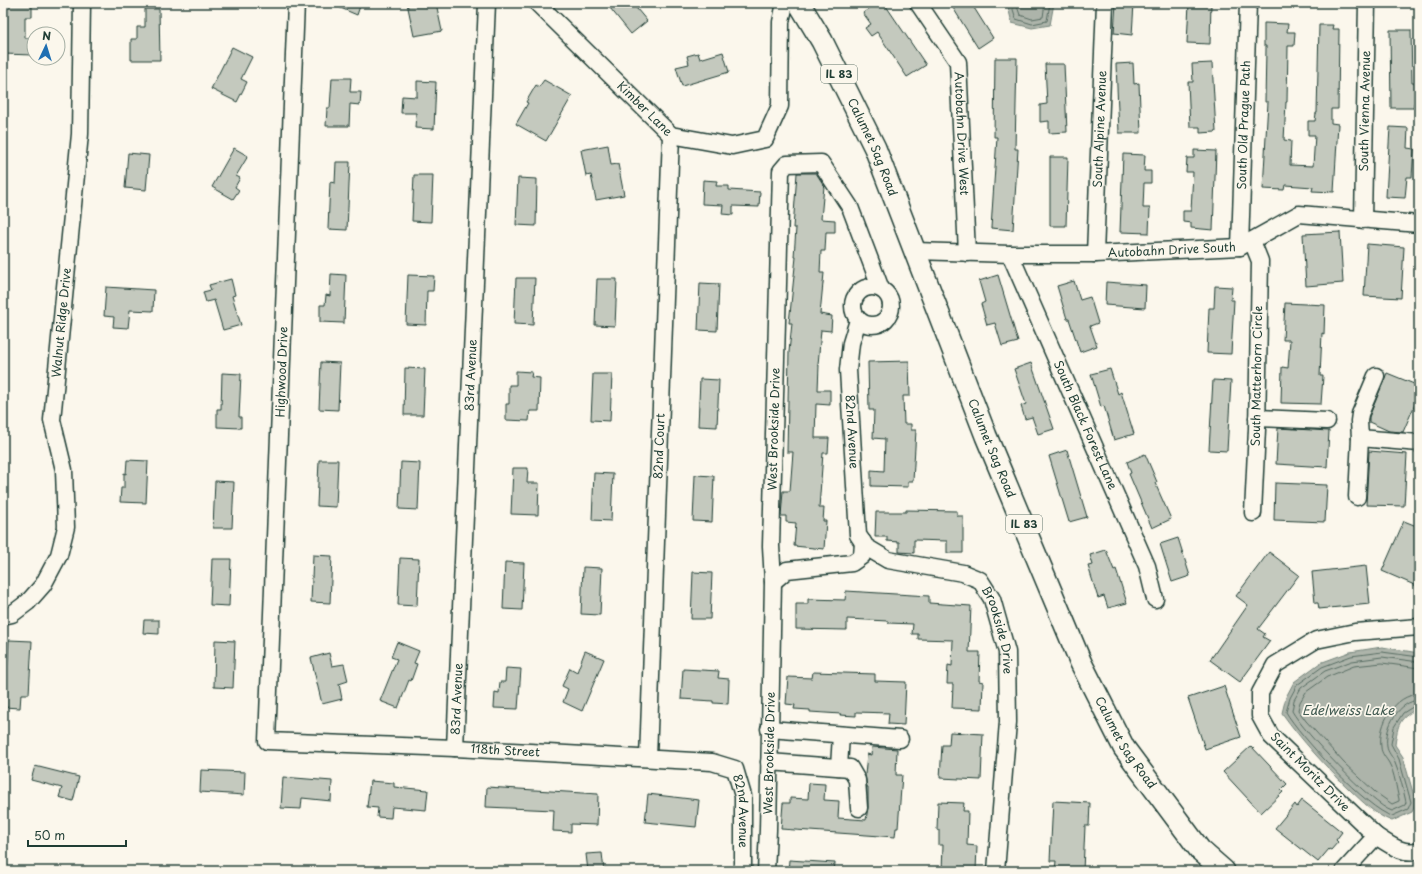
<svg xmlns="http://www.w3.org/2000/svg" width="1422" height="874" viewBox="0 0 1422 874" font-family="'Playpen Sans',sans-serif">
<style>
.water{fill:#adb4aa;stroke:#74847b}
.lines{fill:none;stroke-linecap:round;stroke-linejoin:round}
.shore{stroke:#586d63;stroke-width:1}
.building{fill:#c4c9be;stroke:#1f3d34}
.minor-casing{stroke:#1f3d34;stroke-width:19}
.major-casing{stroke:#1f3d34;stroke-width:24}
.minor{stroke:#fbf7ec;stroke-width:16}
.major{stroke:#fbf7ec;stroke-width:21}
.labels{text-anchor:middle;stroke-width:3.5;stroke-linejoin:round;paint-order:stroke}
.shield{fill:#fbf7ec;stroke:#61756b;stroke-width:1}
.shield-label{font-size:11px;font-weight:bold;fill:#1f3d34}
.street-label{font-size:12px;fill:#1f3d34;stroke:#fbf7ec}
.water-label{font-size:13px;font-style:italic;fill:#425b52;stroke:#fbf7ec}
</style>
<rect width="100%" height="100%" fill="#fbf7ec"/>
<filter id="ink" filterUnits="userSpaceOnUse"><feTurbulence type="fractalNoise" baseFrequency=".025" numOctaves="2"/><feDisplacementMap in="SourceGraphic" scale="8" xChannelSelector="R" yChannelSelector="G"/><feConvolveMatrix kernelMatrix="1 2 1 2 8 2 1 2 1" color-interpolation-filters="sRGB"/></filter>
<g filter="url(#ink)">
<!-- water -->
<g class="water">
<path d="M1007,3H1054L1050,25L1032,28L1012,23Z"/>
<path d="M1382,647L1419,653V708C1399,718 1398,723 1395,745L1403,757L1416,803L1412,812L1392,821C1375,815 1363,802 1350,790C1325,766 1302,741 1282,713L1286,697L1294,682L1320,663L1350,652Z"/>
</g>
<g class="lines">
<!-- shore -->
<g class="shore">
<path d="M1011,3L1016,19L1032,24L1047,21L1050,3"/>
<path d="M1016,3L1020,15L1032,19L1043,17L1045,3"/>
<path d="M1419,657L1382,652L1351,656L1322,667L1297,685L1290,698L1286,712C1299,735 1368,810 1392,816L1408,809L1411,802L1399,759L1391,744L1394,727L1403,713L1416,705H1419"/>
<path d="M1419,662L1382,657L1352,661L1325,671L1301,688L1294,700L1292,711C1303,731 1372,805 1392,811L1405,805L1406,802C1403,789 1400,775 1395,763C1393,757 1387,752 1387,746C1384,727 1399,701 1419,700"/>
<path d="M1419,668L1382,663L1354,666L1327,677L1306,692L1300,702L1298,710L1306,721L1344,763L1375,792L1392,804L1399,801V799C1396,788 1395,774 1389,763C1386,758 1381,753 1381,747C1378,724 1394,695 1419,694"/>
</g>
</g>
<!-- building -->
<g class="building">
<path d="M5,3H32V17H25V38H32V55L4,54Z"/>
<path d="M329,3H361L357,15Z"/>
<path d="M407,3H436L442,31L414,36Z"/>
<path d="M606,3H632L647,21L631,34Z"/>
<path d="M877,3H884L926,65L907,77L877,32L871,36L865,28L871,24L863,13Z"/>
<path d="M950,3H971L993,38L978,48Z"/>
<path d="M1116,3H1134L1132,35L1114,33Z"/>
<path d="M1189,3H1211L1210,44L1187,43Z"/>
<path d="M145,9H159L160,60H131V39H137V27H145Z"/>
<path d="M1264,23L1288,24L1287,32H1295L1294,46H1288L1287,102H1286L1284,140L1291,141L1290,165L1313,166L1315,135H1308V121H1315L1316,113H1317L1319,25H1333L1332,29H1339L1338,109H1331V123L1338,124L1334,192L1312,191L1313,187L1285,185L1284,190L1263,189L1268,102H1265L1266,49V46H1264Z"/>
<path d="M1390,30H1411L1412,83H1419V103H1414V108H1391Z"/>
<path d="M232,47L252,57L241,79L247,82L237,102L211,89Z"/>
<path d="M723,52L729,72L682,86L676,67L689,64L687,56L698,53L700,59Z"/>
<path d="M995,58H1017L1015,149H1018L1013,230L991,228L997,137H994Z"/>
<path d="M1133,63L1134,84L1139,83L1141,133H1119L1116,64Z"/>
<path d="M1212,63L1216,132L1200,133V127H1190L1188,82H1193L1192,64Z"/>
<path d="M1045,64H1064L1067,132L1049,133V121L1040,122V105L1047,104Z"/>
<path d="M332,78H351L350,92H361L360,105L350,104L349,126H326L327,108H330Z"/>
<path d="M544,80L572,96L546,141L516,124L528,103L526,102L536,85L539,87Z"/>
<path d="M417,81L436,82L434,129L415,128L416,113H401L402,96L417,97Z"/>
<path d="M1390,127L1408,128L1407,148L1414,149L1412,177H1407L1405,198L1386,197Z"/>
<path d="M608,145L611,165L618,164L624,195L596,200L591,175L586,176L581,150Z"/>
<path d="M234,148L248,156L236,176L240,178L235,187L239,190L233,199L212,187Z"/>
<path d="M1194,150L1216,151L1213,230L1191,228V223L1183,222V211H1191L1193,172H1186L1187,158H1194Z"/>
<path d="M128,153L149,155L146,190L125,188Z"/>
<path d="M1123,154L1145,155L1144,171H1151V183H1144L1143,208H1150L1149,233L1120,232Z"/>
<path d="M1050,157H1068L1066,226H1050Z"/>
<path d="M336,162H350L347,230L328,229L330,182L335,183Z"/>
<path d="M797,173H816L825,187L824,186L821,219L835,220V232H826L825,251H821L820,273H824L820,314L832,316L831,331L821,330L818,365H819L818,390H830V405L816,404L815,438H829L828,453H823L819,508H824L823,521H826L824,549L794,546L796,523L786,522V516H781L783,491H790L793,452H787L789,352L792,323H789L796,257H794L796,228H793Z"/>
<path d="M414,175H433L431,222L412,221Z"/>
<path d="M518,178L537,179L536,226L516,225Z"/>
<path d="M703,180L717,181L716,186H729V190L760,192L759,207L733,206V215L722,214L723,205L702,204Z"/>
<path d="M1340,232L1343,283L1306,286L1303,234Z"/>
<path d="M1367,244L1404,247L1401,298L1364,296Z"/>
<path d="M331,274L346,275L344,323L320,322V305H325L326,295L330,296Z"/>
<path d="M408,275L434,276L433,291H427L426,325L406,324Z"/>
<path d="M998,275L1018,342L1002,346L995,323L987,325L981,304L985,302L979,281Z"/>
<path d="M516,278H535L533,325L514,324Z"/>
<path d="M231,279L235,295L232,296L241,325L223,330L214,300L206,302L203,292L211,290L209,285Z"/>
<path d="M597,279H617L615,326L595,325Z"/>
<path d="M1074,281L1080,300L1090,297L1098,323L1090,326L1097,346L1080,352L1069,319H1067L1057,286Z"/>
<path d="M1106,282L1146,285L1145,308L1105,305Z"/>
<path d="M700,283L719,284L717,331L698,330Z"/>
<path d="M1215,286L1232,287L1231,300H1234L1231,354L1207,353L1209,308H1214Z"/>
<path d="M106,287L154,290L153,311L130,310L128,328L113,327L114,317L104,316Z"/>
<path d="M1285,303L1325,305L1324,334L1322,333L1320,376H1323L1321,404L1281,403L1282,367L1288,368L1290,340H1283Z"/>
<path d="M909,361L910,396H903L904,424H911V430H916L913,481H908V487L871,486V470L884,471L885,439L873,438L874,410H869L868,362Z"/>
<path d="M321,362L340,363L338,410L319,409Z"/>
<path d="M1031,363L1054,429L1038,434L1032,417L1025,419L1021,406L1026,404L1014,369Z"/>
<path d="M405,368L425,369L423,415H404Z"/>
<path d="M1110,369L1118,394L1121,392L1134,434L1114,440L1104,406L1101,407L1091,374Z"/>
<path d="M516,371L532,372L531,377L540,378L539,411H530L529,421L506,420V404H509V385H516Z"/>
<path d="M222,373L241,374L239,417H241V428L217,427V409H221Z"/>
<path d="M1387,373L1419,386V395L1403,432L1389,431L1369,422V417Z"/>
<path d="M593,374H612L610,421L591,420Z"/>
<path d="M700,379L719,380L717,427L698,426Z"/>
<path d="M1213,380L1231,381L1227,451L1209,450Z"/>
<path d="M1278,428L1329,431L1327,467L1276,464Z"/>
<path d="M1067,450L1087,517L1069,522L1049,456Z"/>
<path d="M1369,451L1407,454L1404,506L1366,505Z"/>
<path d="M1145,454L1157,482L1155,483L1171,519L1152,528L1129,474L1131,473L1127,462Z"/>
<path d="M127,460L148,461L146,503L120,502L121,488H124V473L126,474Z"/>
<path d="M319,460H338L336,507L317,506Z"/>
<path d="M401,462L420,463L418,510L399,509Z"/>
<path d="M513,468H528L527,483H539L538,515L511,514Z"/>
<path d="M594,473L613,474L611,521L592,520Z"/>
<path d="M695,475L714,476L712,522L693,521Z"/>
<path d="M215,481L234,482L232,528H213Z"/>
<path d="M1275,483L1327,485L1325,522L1274,520Z"/>
<path d="M906,510L957,511V516H963V553H947V541L914,540V553L899,552V542L887,541V537H875L876,512H906Z"/>
<path d="M1404,521L1419,527V587L1382,571Z"/>
<path d="M1178,538L1190,576L1172,582L1160,544Z"/>
<path d="M1106,550L1114,570L1116,569L1127,603L1108,608L1104,596L1098,598L1088,566L1093,565L1090,555Z"/>
<path d="M1269,552L1299,575L1258,629L1265,634L1263,637L1270,641L1240,682L1210,660L1248,605L1236,596Z"/>
<path d="M313,555L332,556L330,603L311,602Z"/>
<path d="M400,558L419,559L417,606L398,605Z"/>
<path d="M212,559H231L229,606L210,605Z"/>
<path d="M505,562L524,563L522,610L503,609Z"/>
<path d="M1366,566L1370,604L1319,609L1318,603H1315L1312,572Z"/>
<path d="M583,567L602,568L600,615L581,614Z"/>
<path d="M693,572L712,573L710,619H691Z"/>
<path d="M846,591L929,596V603L971,606L969,652H980L979,681L983,682L982,709L952,708L953,684H947L948,665L952,666L953,640L918,639V634H912L913,624L888,623V621L847,619V630L796,629V604H808V599L845,600Z"/>
<path d="M144,620H159V634L143,633Z"/>
<path d="M9,640L32,641L29,694H21L20,708L3,707V694H6Z"/>
<path d="M215,640L235,641L233,688L214,687Z"/>
<path d="M397,642L419,651L414,663L417,664L411,681L409,680L398,708L380,701L397,659L391,657Z"/>
<path d="M585,651L604,659L582,711L563,702L568,689L562,686L570,668L577,672Z"/>
<path d="M329,653L332,666L344,664L348,681L339,684L342,699L322,704L311,658Z"/>
<path d="M506,668L521,669L518,709L494,708L495,692L499,693L500,682H505Z"/>
<path d="M683,669L719,671L718,678L729,679L728,704L713,703V701L681,699Z"/>
<path d="M813,672L875,674V681L906,682L904,725L888,724L889,713L856,712V716L840,715L841,714L810,712V710L794,709L795,705L786,704L788,677L812,678Z"/>
<path d="M1224,686L1241,737L1205,749L1188,698Z"/>
<path d="M950,732L983,734L981,780L940,778L942,745H949Z"/>
<path d="M1251,746L1287,784L1281,790L1283,792L1261,813L1223,772Z"/>
<path d="M872,747L897,749L896,775H902L898,828H896L895,837L781,829L783,803H790V798L808,799L809,783L825,784L824,800L839,801L838,818L866,820L868,807V787H867L865,775L867,754L871,755Z"/>
<path d="M35,766L79,777L73,801L59,797L62,788L31,780Z"/>
<path d="M201,770L245,772L244,795L200,792Z"/>
<path d="M283,777L332,781L331,801L302,798L301,809L281,808Z"/>
<path d="M370,781L394,783V787L428,790L426,810L392,807L391,818L377,817L378,808L367,807Z"/>
<path d="M487,787L598,794L597,825L571,824V832L553,831L554,810L486,807Z"/>
<path d="M648,794L699,800L696,827L645,822Z"/>
<path d="M1302,800L1342,832L1336,840L1338,842L1331,850L1329,849L1318,862L1275,828L1295,804L1297,807Z"/>
<path d="M1053,801L1090,803L1089,826H1085L1083,871H1055L1056,861H1050Z"/>
<path d="M938,802L964,803L963,811H968L967,845L977,846L976,871H942L943,845H939V830H937Z"/>
<path d="M602,853L604,871H588L586,854Z"/>
<path d="M789,860L835,863L834,871H788Z"/>
</g>
<g class="lines">
<!-- minor casing -->
<g class="minor-casing">
<g id="minor">
<path id="s1" d="M296,3L267,741L455,748L712,762L735,769L743,796V871"/>
<path id="s2" d="M537,3L671,135L732,146L765,139L780,106L781,22L785,3"/>
<path id="s3" d="M918,3L958,62L967,253"/>
<path id="s4" d="M1363,220L1367,3"/>
<path d="M1252,241L1260,261L1257,429L1253,513"/>
<path id="s5" d="M1240,247L1248,3"/>
<path id="s6" d="M915,251L1010,254H1095L1240,247L1299,214L1419,224"/>
<path id="s7" d="M1010,254L1147,566L1155,599"/>
<path id="s8" d="M1095,254L1105,3"/>
<circle cx="872" cy="306" r="19"/>
<path id="s9" d="M858,320L851,343L848,370L858,535L866,547L888,560L963,573L980,580L992,599L1007,652L1008,722L996,871"/>
<path d="M1376,376L1360,414L1359,421L1360,438L1419,443"/>
<path d="M1257,418L1327,421"/>
<path d="M1357,497L1360,438"/>
<path d="M773,582L787,570L852,563L862,556L863,542"/>
<path id="s10" d="M3,616L12,614L28,602L43,585L59,555L66,527L64,470L52,420L80,134L82,3"/>
<path d="M769,729L900,739"/>
<path id="s11" d="M455,748L487,3"/>
<path id="s12" d="M648,758L671,135"/>
<path d="M769,762L850,768L857,780L859,808"/>
<path d="M839,767L841,735"/>
<path d="M1376,836L1271,736L1260,716V693L1275,665L1316,640L1355,632L1419,627"/>
<path id="s13" d="M766,871L768,830L773,582L771,546L781,171L787,164L821,163L850,207L881,289"/>
<path d="M1344,871L1376,836C1388,844 1404,856 1419,850"/>
</g>
</g>
<!-- major casing -->
<g class="major-casing">
<g id="major">
<path id="s14" d="M799,3L822,41L875,148L986,436L1081,663L1124,748L1200,850L1224,871"/>
</g>
</g>
<!-- minor -->
<use href="#minor" class="minor"/>
<!-- major -->
<use href="#major" class="major"/>
</g>
</g>
<g class="labels">
<!-- shield labels -->
<g class="shield">
<rect x="821" y="65" width="36" height="18" rx="3"/>
<rect x="1006" y="515" width="36" height="18" rx="3"/>
</g>
<g class="shield-label">
<text x="839" y="78">IL 83</text>
<text x="1024" y="528">IL 83</text>
</g>
<!-- street labels -->
<g class="street-label">
<text dy="4" stroke="none"><textPath href="#s2" startOffset="151">Kimber Lane</textPath></text>
<text dy="4" stroke="none"><textPath href="#s4" startOffset="109">South Vienna Avenue</textPath></text>
<text dy="4" stroke="none"><textPath href="#s5" startOffset="122">South Old Prague Path</textPath></text>
<text dy="4" stroke="none"><textPath href="#s8" startOffset="125">South Alpine Avenue</textPath></text>
<text dy="4" stroke="none"><textPath href="#s3" startOffset="143">Autobahn Drive West</textPath></text>
<text dy="4" stroke="none"><textPath href="#s14" startOffset="162">Calumet Sag Road</textPath></text>
<text dy="4" stroke="none"><textPath href="#s6" startOffset="257">Autobahn Drive South</textPath></text>
<text dy="4" stroke="none"><textPath href="#s10" startOffset="321">Walnut Ridge Drive</textPath></text>
<text transform="translate(282 372) rotate(-88)" y="4">Highwood Drive</text>
<text dy="4" stroke="none"><textPath href="#s11" startOffset="373">83rd Avenue</textPath></text>
<text transform="translate(1257 376) rotate(-89)" y="4">South Matterhorn Circle</text>
<text dy="4" stroke="none"><textPath href="#s7" startOffset="187">South Black Forest Lane</textPath></text>
<text dy="4" stroke="none"><textPath href="#s13" startOffset="442">West Brookside Drive</textPath></text>
<text dy="4" stroke="none"><textPath href="#s9" startOffset="113">82nd Avenue</textPath></text>
<text dy="4" stroke="none"><textPath href="#s12" startOffset="312">82nd Court</textPath></text>
<text dy="4" stroke="none"><textPath href="#s14" startOffset="486">Calumet Sag Road</textPath></text>
<text dy="4" stroke="none"><textPath href="#s9" startOffset="405">Brookside Drive</textPath></text>
<text dy="4" stroke="none"><textPath href="#s11" startOffset="49">83rd Avenue</textPath></text>
<text dy="4" stroke="none"><textPath href="#s14" startOffset="810">Calumet Sag Road</textPath></text>
<text dy="4" stroke="none"><textPath href="#s1" startOffset="977">118th Street</textPath></text>
<text dy="4" stroke="none"><textPath href="#s13" startOffset="118">West Brookside Drive</textPath></text>
<text transform="translate(1310 772) rotate(45)" y="4">Saint Moritz Drive</text>
<text dy="4" stroke="none"><textPath href="#s1" startOffset="1251">82nd Avenue</textPath></text>
</g>
<!-- water labels -->
<g class="water-label">
<text x="1348" y="715">Edelweiss Lake</text>
</g>
</g>
<!-- margin -->
<rect width="1422" height="874" fill="none" stroke="#fbf7ec" stroke-width="16"/>
<rect x="8" y="8" width="1406" height="858" fill="none" stroke="#1f3d34" stroke-width="1.5" filter="url(#ink)"/>
<!-- north arrow -->
<g transform="translate(46 46) rotate(4)"><circle r="19" fill="#fbf7ec" stroke="#a3ada2"/>
<path d="M0-3L7 15L0 10L-7 15Z" fill="#1f6fb2"/>
<text y="-6" font-size="11" font-weight="bold" text-anchor="middle" fill="#1f3d34">N</text>
</g>
<!-- scale -->
<path d="M28 840v6h98v-6" fill="none" stroke="#1f3d34" stroke-width="2"/>
<text x="34" y="840" font-size="12" fill="#1f3d34" stroke="#fbf7ec" stroke-width="3" paint-order="stroke">50 m</text>
</svg>
